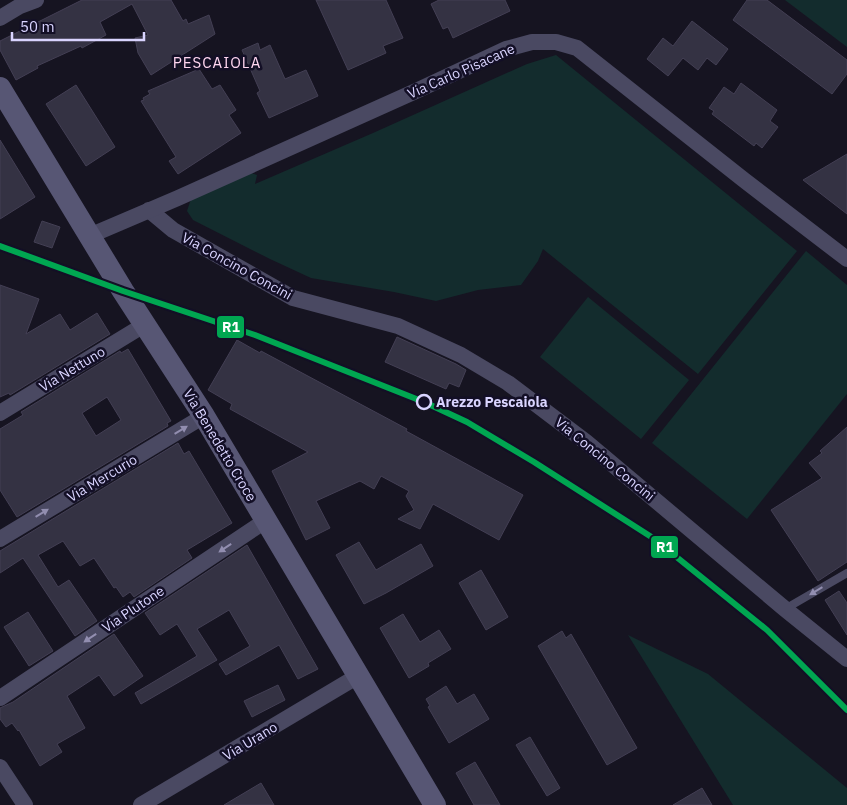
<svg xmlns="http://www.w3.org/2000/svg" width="847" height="805" viewBox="0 0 847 805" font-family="'IBM Plex Sans',sans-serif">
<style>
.green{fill:#132c2d}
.building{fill:#343243;stroke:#433f54;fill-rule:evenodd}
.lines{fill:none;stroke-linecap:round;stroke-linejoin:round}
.lane{stroke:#4a4962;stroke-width:8}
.street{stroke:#4a4962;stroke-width:16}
.secondary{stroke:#575674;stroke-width:22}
.rail-1-casing{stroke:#130f26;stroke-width:10}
.rail-1{stroke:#00a651;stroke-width:6}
.oneway{fill:#928eb0}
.stop-dot{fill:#130f26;stroke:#d9d4ff;stroke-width:2.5}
.labels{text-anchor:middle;stroke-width:5;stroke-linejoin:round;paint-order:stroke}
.street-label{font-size:14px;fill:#d9d4ff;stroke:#130f26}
.stop-label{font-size:14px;font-weight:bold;fill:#d9d4ff;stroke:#130f26;text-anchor:start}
.neighbourhood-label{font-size:15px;letter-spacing:1px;fill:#ffd6f0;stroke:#130f26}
.line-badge{stroke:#130f26;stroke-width:2}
.badge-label{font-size:14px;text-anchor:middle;font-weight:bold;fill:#fff}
</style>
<rect width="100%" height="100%" fill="#161421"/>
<!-- green -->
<g class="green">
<path d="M785,0H847V47Z"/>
<path d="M556,55L797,251L698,374L543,249L538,261L521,285L478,290L436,301L394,292L311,278L270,259L193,220L187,211L191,199L249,172L257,175L255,184L373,133L527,64Z"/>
<path d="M806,251L847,285V394L747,519L652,443Z"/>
<path d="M588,297L689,380L641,439L540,357Z"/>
<path d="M628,635L708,674L847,788V805H733Z"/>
</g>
<!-- building -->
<g class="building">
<path d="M82,0H171L183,21L186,19L188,24L209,15L215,34L151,75L138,53L135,38L148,35L132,4L100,22L106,35L82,48L81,46L37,66L38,68L16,80L0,50V41Z"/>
<path d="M316,0H386L403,38L383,46L386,53L348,70Z"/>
<path d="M439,0H505L510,11L453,38L448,27L443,29L431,4Z"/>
<path d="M747,0H767L847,60V74L832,94L733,20Z"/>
<path d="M692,21L728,49L716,65L707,58L698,70L683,58L668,76L647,59L663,38L673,46Z"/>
<path d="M258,43L260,50L270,45L285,79L306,70L318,96L269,118L257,93L260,91L242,50Z"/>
<path d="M199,69L212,89L220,85L236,110L229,115L241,133L178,174L169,161L176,157L141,101L144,100L143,98L150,94L148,91Z"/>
<path d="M741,83L777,110L770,121L778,127L762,148L756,143L754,146L712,114L714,111L709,108L724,87L734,94Z"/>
<path d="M76,85L115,147L86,166L46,104Z"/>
<path d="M0,140L35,197L0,219Z"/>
<path d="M847,154V214L803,180Z"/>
<path d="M42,221L60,227L52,248L34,242Z"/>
<path d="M0,285L39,299L26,334L60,314L70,330L97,313L110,334L10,395L9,393L0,397Z"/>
<path d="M397,337L456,364L466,370L459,387L449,383L446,389L385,362Z"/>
<path d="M237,340L260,353L261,351L407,429L406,431L523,495L499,540L433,504L420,529L398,519L414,510L406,496L409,491L381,476L374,489L360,481L316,501L330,528L306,540L272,471L308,452L230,409L232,404L208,390Z"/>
<path d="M128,349L171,421L167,423L168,426L17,517L0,490V429L23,415L21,412L120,351L121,353ZM107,397L121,420L96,436L82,413Z"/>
<path d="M847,427V562L818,581L771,510L822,478L809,463L822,453L820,451Z"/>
<path d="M178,443L184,454L189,451L232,523L187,550L192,558L134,597L130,592L123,597L116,587L114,588L94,558L80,566L63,541L38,555L58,587L69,580L97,621L75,636L23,558L0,573V551Z"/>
<path d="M359,542L376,570L421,544L433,566L386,593L364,604L336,555Z"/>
<path d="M247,545L318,669L298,679L279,645L226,675L219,664L250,646L229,610L197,629L217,660L141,704L135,693L197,656L177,624L160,635L145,613Z"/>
<path d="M481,570L508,617L486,630L459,583Z"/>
<path d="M839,591L847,603V635L825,600Z"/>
<path d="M28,612L53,651L29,666L4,627Z"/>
<path d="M403,614L420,642L439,630L451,649L428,663L429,666L409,678L380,628Z"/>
<path d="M562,631L566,638L571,634L637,748L607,765L538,646Z"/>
<path d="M114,634L143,676L114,696L99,675L67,696L85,728L57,744L62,752L40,766L19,730L18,731L12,723L6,727L0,719V708L13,702Z"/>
<path d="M278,685L285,700L252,717L244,701Z"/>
<path d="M446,686L457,704L474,694L489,719L449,743L428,707L430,706L426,699Z"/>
<path d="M530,737L560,788L547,796L516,745Z"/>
<path d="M475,762L485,779L500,805H474L456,773Z"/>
<path d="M261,783L274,805H224Z"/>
<path d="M702,788L712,805H673Z"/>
</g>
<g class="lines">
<!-- lane -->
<path class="lane" d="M785,609L847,573"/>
<!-- street -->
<g class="street">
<path d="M0,18L20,6L36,0"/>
<path d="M149,210L173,230L293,298L398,326L461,355L508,383L586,442L785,609L847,659"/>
<path d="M89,236L178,198L416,91L506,49L532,42H556L577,48L744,180L847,259"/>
<path d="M0,413L144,325"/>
<path d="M0,539L204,416"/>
<path d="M0,698L265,521"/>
<path d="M0,767L25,805"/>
<path d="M141,805L358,676"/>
</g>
<!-- secondary -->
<path class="secondary" d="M0,88L123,291L204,416L435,805"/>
<!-- rail-1 casing -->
<g class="rail-1-casing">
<path id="rail-1" d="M0,246L123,291L255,335L424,402L467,422L534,462L653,538L767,630L847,710"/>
</g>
<!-- rail-1 -->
<use href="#rail-1" class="rail-1"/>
</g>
<!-- one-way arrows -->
<defs><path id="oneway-solid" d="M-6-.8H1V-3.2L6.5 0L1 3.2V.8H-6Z" transform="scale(1.25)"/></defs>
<g class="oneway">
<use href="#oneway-solid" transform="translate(181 430) rotate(-31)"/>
<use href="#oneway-solid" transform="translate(42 513) rotate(-31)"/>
<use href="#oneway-solid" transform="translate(225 548) rotate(146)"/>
<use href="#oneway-solid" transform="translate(816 591) rotate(149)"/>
<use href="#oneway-solid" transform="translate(90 638) rotate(146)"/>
</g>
<!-- markers -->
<circle class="stop-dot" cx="424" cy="402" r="7"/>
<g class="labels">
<!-- street labels -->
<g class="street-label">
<text transform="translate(461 71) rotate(-24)" y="5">Via Carlo Pisacane</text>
<text transform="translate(237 266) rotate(29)" y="5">Via Concino Concini</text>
<text transform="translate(72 369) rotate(-31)" y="5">Via Nettuno</text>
<text transform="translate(220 445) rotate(59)" y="5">Via Benedetto Croce</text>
<text transform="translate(605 459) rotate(39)" y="5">Via Concino Concini</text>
<text transform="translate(102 478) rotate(-31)" y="5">Via Mercurio</text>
<text transform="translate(133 609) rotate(-34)" y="5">Via Plutone</text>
<text transform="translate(250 741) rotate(-31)" y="5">Via Urano</text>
</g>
<!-- stop labels -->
<g class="stop-label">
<text x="436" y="407">Arezzo Pescaiola</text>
</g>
<!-- neighbourhood labels -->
<g class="neighbourhood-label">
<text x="217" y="68">PESCAIOLA</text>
</g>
</g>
<g class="line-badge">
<rect x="216" y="315" width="29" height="24" rx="5" fill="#00a651"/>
<rect x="650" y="535" width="29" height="24" rx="5" fill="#00a651"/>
</g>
<g class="badge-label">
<text x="231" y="332">R1</text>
<text x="665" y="552">R1</text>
</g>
<!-- scale -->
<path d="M12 32v8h132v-8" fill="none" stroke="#d9d4ff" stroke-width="2.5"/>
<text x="20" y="32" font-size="15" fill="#d9d4ff" stroke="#130f26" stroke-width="4" paint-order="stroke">50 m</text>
</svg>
